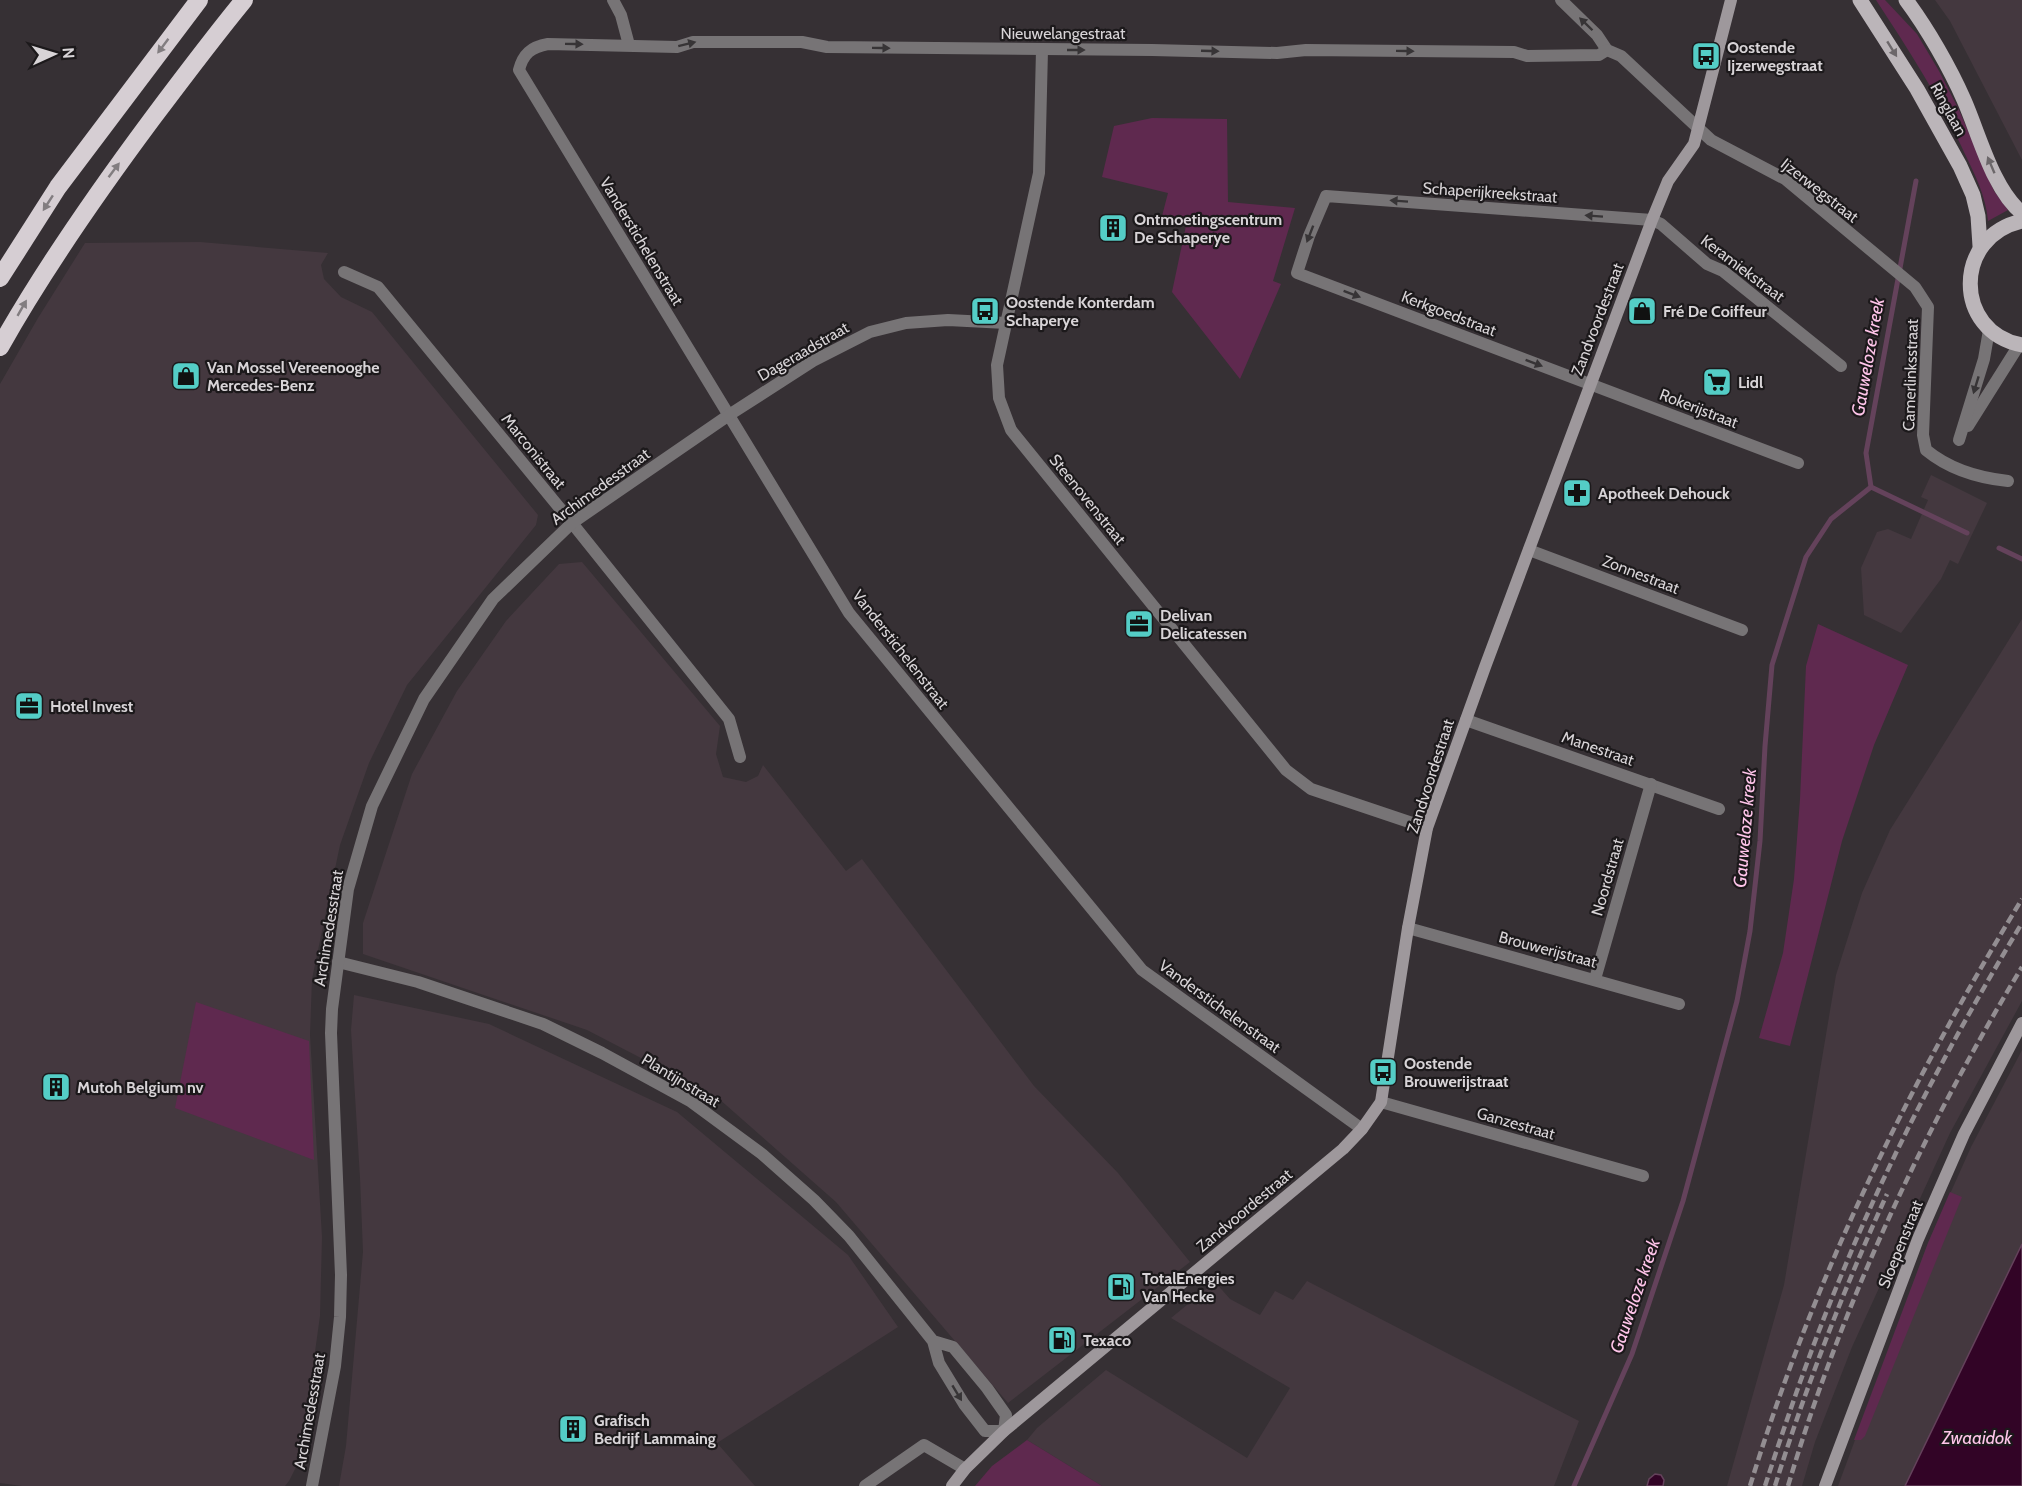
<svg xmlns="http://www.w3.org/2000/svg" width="2022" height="1486" viewBox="0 0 2022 1486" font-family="Cabin,sans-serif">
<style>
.built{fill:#44383f}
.green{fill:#5f294f}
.water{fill:#320426;stroke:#64425b;stroke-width:1.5}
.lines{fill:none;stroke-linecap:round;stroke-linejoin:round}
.stream{stroke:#64425b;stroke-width:5}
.street{stroke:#777476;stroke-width:12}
.secondary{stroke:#9e989c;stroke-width:12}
.primary{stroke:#bbb5b9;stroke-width:15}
.highway{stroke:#d6ced3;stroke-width:18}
.rail{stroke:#938e92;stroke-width:4.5;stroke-dasharray:9 4.5;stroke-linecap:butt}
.oneway{fill:#373436}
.oneway2{fill:#827d80}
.oneway3{fill:#6c676a}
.labels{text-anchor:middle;stroke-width:4.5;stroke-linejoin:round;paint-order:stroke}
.street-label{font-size:16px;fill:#d8d4d7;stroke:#1c191b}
.poi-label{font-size:16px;font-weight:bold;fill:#d8d4d7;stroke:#1c191b;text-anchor:start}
.water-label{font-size:18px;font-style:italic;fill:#ffc5ea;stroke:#1c191b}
</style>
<rect width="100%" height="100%" fill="#363034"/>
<!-- built -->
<g class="built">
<path d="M1935,0H2022V160L1950,21Z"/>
<path d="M200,242L328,253L321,265L324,279L341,297L372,312L538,515L536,525L407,685L369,763L340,845L312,979L310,1035L322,1237L320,1316L300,1459L289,1481L285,1486H22L0,1483V384L38,318L85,243Z"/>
<path d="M1931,475L1987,503L1958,564L1950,560L1941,579L1901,633L1864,615L1861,568L1877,532L1888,529L1911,539L1928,500L1921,497Z"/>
<path d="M582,562L720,726L716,754L723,777L746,782L758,776L763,765L846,871L862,859L1034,1086L1118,1173L1190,1262L1008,1403L836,1202L718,1098L587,1030L363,954V923L412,774L457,691L506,621L559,564Z"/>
<path d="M2022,619V1001L1950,1133L1852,1347L1815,1442L1802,1486H1727L1784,1285L1836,975L1862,893L1890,830Z"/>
<path d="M354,995L489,1024L677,1112L848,1255L898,1327L717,1443L755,1486H339L346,1446L363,1252L360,1178L351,1030Z"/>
<path d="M2022,1050V1244L1905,1486H1838L1928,1243L1971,1147Z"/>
<path d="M1307,1281L1579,1421L1554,1486H1102L1027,1440L1037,1428L1106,1370L1247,1458L1290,1388L1171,1318L1215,1282L1230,1299L1260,1315L1275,1291L1293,1300Z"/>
</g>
<!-- green -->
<g class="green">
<path d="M1876,0H1885L1917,34L1939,71L1959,110L1994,191L2008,210L1988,221C1986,196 1975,175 1964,152C1940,98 1908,49 1876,0Z"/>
<path d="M1152,118L1227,119L1228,202L1295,208L1273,281L1281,284L1240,379L1172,292L1187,221L1162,216L1168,193L1102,177L1114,126Z"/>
<path d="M1818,624L1908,665L1874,745L1842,841L1790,1046L1759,1038L1783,953L1794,879L1800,799L1806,666Z"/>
<path d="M196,1002L309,1041L314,1160L175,1108Z"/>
<path d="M1950,1192L1962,1197L1865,1436L1861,1440H1854L1928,1243Z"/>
<path d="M1027,1440L1102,1486H975L992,1466Z"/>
</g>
<!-- water -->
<g class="water">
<path d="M2022,1244V1486H1905Z"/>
<path d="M1655,1474L1661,1475L1664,1480L1663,1486H1647L1649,1479Z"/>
</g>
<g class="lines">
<!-- stream -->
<g class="stream">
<path d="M1871,487L1967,533"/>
<path d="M1999,548L2022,559"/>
<path d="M1574,1486L1632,1354L1683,1201L1737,1001L1750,931L1760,841L1765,746L1772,665L1806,557L1831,519L1871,487L1866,453L1916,181"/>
</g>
<!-- street -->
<g class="street">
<path d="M613,0L621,15L629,45"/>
<path d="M1561,0L1597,35L1607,50L1621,56L1711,140L1785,179L1915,287L1928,307L1923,435L1926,450C1949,469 1979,478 2008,481"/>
<path d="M1042,50L1039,173L997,365L999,398L1011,430L1286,770L1311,789L1427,828"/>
<path d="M344,272L378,287L572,523L729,719L740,757"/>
<path d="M1968,426L2019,345"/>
<path d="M1959,440L1984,359L1989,330"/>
<path d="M1798,463L1297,273L1309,236L1326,196L1652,220L1661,224L1707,264L1723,271L1841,366"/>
<path d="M1529,550L1742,630"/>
<path d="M1466,720L1719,809"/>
<path d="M1408,928L1679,1004"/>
<path d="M338,962L418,982L543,1024L602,1053L690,1101L762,1154L814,1200L849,1236L933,1341L939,1363L964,1404L985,1431H1004L1006,1415L987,1388L953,1347L933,1341"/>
<path d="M1595,979L1651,784"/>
<path d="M1381,1102L1643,1176"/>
<path d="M1362,1129L1142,970L849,613L519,70C523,54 531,47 548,44L677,47L693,42H802L827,47L1152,50L1277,53L1306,50L1514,52L1527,56L1599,55L1607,50"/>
<path d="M312,1486L335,1366L340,1317L341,1275L331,1033L332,1009L348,889L372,806L424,699L493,599L572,523L729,415L813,361L870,332L906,323L948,320L1006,323"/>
<path d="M865,1486L924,1445L965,1469"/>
</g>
<!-- secondary -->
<g class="secondary">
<path d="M952,1486L965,1469L1004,1431L1343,1149L1362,1129L1381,1102L1408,928L1427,828L1485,667L1652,220L1668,181L1694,144L1731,0"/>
<path d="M1825,1486L1918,1239L1964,1134L2022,1023"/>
</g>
<!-- primary -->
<g class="primary">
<path d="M1860,0L1917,89L1960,166L1973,195L1978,216L1980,246"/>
<path d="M1906,0C1927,28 1950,68 1964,100C1979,134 1993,190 2022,213"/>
<path d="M2022,221C1953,236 1953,332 2022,345"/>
</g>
<!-- highway -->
<g class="highway">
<path d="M0,278L58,187L199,0"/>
<path d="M0,347C45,267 97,193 152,119C182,79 212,39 244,0"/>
</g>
<!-- rail -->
<g class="rail">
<path d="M1750,1486C1815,1274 1907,1088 2022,899"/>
<path d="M1765,1486C1788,1415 1812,1345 1841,1276C1891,1153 1954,1036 2022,923"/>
<path d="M1775,1486C1806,1386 1844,1289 1887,1194"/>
<path d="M1788,1486C1842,1304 1924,1129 2022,967"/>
</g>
</g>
<!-- one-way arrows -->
<defs><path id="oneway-solid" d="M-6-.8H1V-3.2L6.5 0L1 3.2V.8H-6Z" transform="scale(1.5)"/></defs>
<g class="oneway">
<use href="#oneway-solid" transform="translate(1586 24) rotate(-136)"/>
<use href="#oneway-solid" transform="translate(574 44) rotate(1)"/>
<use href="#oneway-solid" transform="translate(687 44) rotate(-14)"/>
<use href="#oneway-solid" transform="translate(881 48) rotate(1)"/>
<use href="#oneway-solid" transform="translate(1076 50)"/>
<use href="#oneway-solid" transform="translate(1210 51) rotate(2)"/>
<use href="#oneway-solid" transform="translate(1405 51) rotate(1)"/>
<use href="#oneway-solid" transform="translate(1399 201) rotate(-176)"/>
<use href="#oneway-solid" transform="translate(1594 216) rotate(-176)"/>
<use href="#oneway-solid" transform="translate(1310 234) rotate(111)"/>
<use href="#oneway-solid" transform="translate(1352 294) rotate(21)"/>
<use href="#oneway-solid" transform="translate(1534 363) rotate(21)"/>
<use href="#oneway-solid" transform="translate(1976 385) rotate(107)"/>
<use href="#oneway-solid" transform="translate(957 1393) rotate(59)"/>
</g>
<g class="oneway2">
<use href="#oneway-solid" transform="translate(163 46) rotate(127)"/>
<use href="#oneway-solid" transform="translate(114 170) rotate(-53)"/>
<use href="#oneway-solid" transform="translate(48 203) rotate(123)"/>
<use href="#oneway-solid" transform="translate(22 308) rotate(-60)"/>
</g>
<g class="oneway3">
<use href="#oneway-solid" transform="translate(1892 49) rotate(58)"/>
<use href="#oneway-solid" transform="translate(1991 165) rotate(-113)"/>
</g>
<!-- icons -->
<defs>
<g id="bus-square" transform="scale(1.5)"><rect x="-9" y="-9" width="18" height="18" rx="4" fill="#54cdc6" stroke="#1c191b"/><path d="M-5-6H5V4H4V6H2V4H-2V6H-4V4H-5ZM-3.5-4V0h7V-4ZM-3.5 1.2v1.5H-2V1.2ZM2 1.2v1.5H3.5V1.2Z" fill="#111"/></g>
<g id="building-square" transform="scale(1.5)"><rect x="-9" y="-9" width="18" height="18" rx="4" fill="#54cdc6" stroke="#1c191b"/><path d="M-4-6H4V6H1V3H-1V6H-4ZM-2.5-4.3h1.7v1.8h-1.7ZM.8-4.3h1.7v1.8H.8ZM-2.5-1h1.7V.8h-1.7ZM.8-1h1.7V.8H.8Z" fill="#111"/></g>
<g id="shop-square" transform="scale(1.5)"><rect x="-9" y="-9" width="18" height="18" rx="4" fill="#54cdc6" stroke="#1c191b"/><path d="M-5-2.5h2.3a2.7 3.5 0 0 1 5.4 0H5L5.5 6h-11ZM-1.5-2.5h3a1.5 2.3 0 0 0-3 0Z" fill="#111"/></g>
<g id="supermarket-square" transform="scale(1.5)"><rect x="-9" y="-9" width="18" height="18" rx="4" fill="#54cdc6" stroke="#1c191b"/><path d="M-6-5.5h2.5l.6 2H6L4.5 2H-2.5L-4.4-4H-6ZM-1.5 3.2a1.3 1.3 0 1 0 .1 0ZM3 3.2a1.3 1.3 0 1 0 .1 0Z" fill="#111"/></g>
<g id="pharmacy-square" transform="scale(1.5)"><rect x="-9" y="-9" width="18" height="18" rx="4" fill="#54cdc6" stroke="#1c191b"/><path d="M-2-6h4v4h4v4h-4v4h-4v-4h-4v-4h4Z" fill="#111"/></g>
<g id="office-square" transform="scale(1.5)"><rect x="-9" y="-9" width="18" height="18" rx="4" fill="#54cdc6" stroke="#1c191b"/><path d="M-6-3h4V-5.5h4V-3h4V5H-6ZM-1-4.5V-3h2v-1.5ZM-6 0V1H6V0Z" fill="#111"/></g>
<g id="fuel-square" transform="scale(1.5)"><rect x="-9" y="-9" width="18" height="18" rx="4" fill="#54cdc6" stroke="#1c191b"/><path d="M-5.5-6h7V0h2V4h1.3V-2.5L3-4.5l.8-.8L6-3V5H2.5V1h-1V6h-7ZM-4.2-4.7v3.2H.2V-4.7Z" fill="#111"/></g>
</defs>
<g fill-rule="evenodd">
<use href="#bus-square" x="1706" y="56"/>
<use href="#building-square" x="1113" y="228"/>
<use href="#bus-square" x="985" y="311"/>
<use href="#shop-square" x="1642" y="311"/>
<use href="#shop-square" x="186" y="376"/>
<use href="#supermarket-square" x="1717" y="382"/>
<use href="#pharmacy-square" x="1577" y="493"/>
<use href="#office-square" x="1139" y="624"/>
<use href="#office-square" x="29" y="706"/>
<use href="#bus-square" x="1383" y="1072"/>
<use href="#building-square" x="56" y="1087"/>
<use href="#fuel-square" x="1121" y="1287"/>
<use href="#fuel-square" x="1062" y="1340"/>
<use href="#building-square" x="573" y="1429"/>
</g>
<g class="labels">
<!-- street labels -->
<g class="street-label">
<text x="1063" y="39">Nieuwelangestraat</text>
<text transform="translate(1949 109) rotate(61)" y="6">Ringlaan</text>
<text transform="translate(1820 190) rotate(38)" y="6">Ijzerwegstraat</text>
<text transform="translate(1490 192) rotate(4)" y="6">Schaperijkreekstraat</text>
<text transform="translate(642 241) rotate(59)" y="6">Vanderstichelenstraat</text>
<text transform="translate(1743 268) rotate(37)" y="6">Keramiekstraat</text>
<text transform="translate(1449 313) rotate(21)" y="6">Kerkgoedstraat</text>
<text transform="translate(1597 319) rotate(-69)" y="6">Zandvoordestraat</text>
<text transform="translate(803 351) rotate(-30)" y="6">Dageraadstraat</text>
<text transform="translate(1910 375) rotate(-88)" y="6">Camerlinksstraat</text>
<text transform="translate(1699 408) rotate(21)" y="6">Rokerijstraat</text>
<text transform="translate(534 451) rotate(51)" y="6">Marconistraat</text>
<text transform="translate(600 486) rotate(-36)" y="6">Archimedesstraat</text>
<text transform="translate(1088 499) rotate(51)" y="6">Steenovenstraat</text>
<text transform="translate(1641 574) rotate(21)" y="6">Zonnestraat</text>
<text transform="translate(901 649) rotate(52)" y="6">Vanderstichelenstraat</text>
<text transform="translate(1598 748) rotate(19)" y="6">Manestraat</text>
<text transform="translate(1430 776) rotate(-72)" y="6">Zandvoordestraat</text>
<text transform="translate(1607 877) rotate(-74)" y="6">Noordstraat</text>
<text transform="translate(328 928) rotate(-81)" y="6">Archimedesstraat</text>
<text transform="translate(1548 949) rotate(15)" y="6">Brouwerijstraat</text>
<text transform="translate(1220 1006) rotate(36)" y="6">Vanderstichelenstraat</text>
<text transform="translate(681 1080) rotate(31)" y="6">Plantijnstraat</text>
<text transform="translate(1516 1123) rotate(16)" y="6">Ganzestraat</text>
<text transform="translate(1244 1210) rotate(-40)" y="6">Zandvoordestraat</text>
<text transform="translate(1900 1244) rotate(-68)" y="6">Sloepenstraat</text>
<text transform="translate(309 1411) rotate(-80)" y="6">Archimedesstraat</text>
</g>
<!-- poi labels -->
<g class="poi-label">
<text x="1727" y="53">Oostende<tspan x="1727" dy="18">Ijzerwegstraat</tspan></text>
<text x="1134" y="225">Ontmoetingscentrum<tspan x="1134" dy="18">De Schaperye</tspan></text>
<text x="1006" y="308">Oostende Konterdam<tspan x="1006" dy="18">Schaperye</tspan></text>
<text x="1663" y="317">Fré De Coiffeur</text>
<text x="207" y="373">Van Mossel Vereenooghe<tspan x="207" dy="18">Mercedes-Benz</tspan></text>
<text x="1738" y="388">Lidl</text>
<text x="1598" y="499">Apotheek Dehouck</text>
<text x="1160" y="621">Delivan<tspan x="1160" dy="18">Delicatessen</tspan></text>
<text x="50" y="712">Hotel Invest</text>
<text x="1404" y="1069">Oostende<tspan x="1404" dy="18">Brouwerijstraat</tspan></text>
<text x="77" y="1093">Mutoh Belgium nv</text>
<text x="1142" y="1284">TotalEnergies<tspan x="1142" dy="18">Van Hecke</tspan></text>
<text x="1083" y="1346">Texaco</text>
<text x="594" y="1426">Grafisch<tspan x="594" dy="18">Bedrijf Lammaing</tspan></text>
</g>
<!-- water labels -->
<g class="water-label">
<text transform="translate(1868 357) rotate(-80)" y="6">Gauweloze kreek</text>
<text transform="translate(1745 828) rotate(-85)" y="6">Gauweloze kreek</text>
<text transform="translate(1635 1296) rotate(-71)" y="6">Gauweloze kreek</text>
<text x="1977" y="1444">Zwaaidok</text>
</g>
</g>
<!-- north arrow -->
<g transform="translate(54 54) rotate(86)" stroke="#1c191b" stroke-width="4.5" paint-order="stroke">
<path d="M0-4.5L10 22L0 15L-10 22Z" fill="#d8d4d7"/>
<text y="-9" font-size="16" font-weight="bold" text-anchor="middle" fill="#d8d4d7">N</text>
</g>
</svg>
